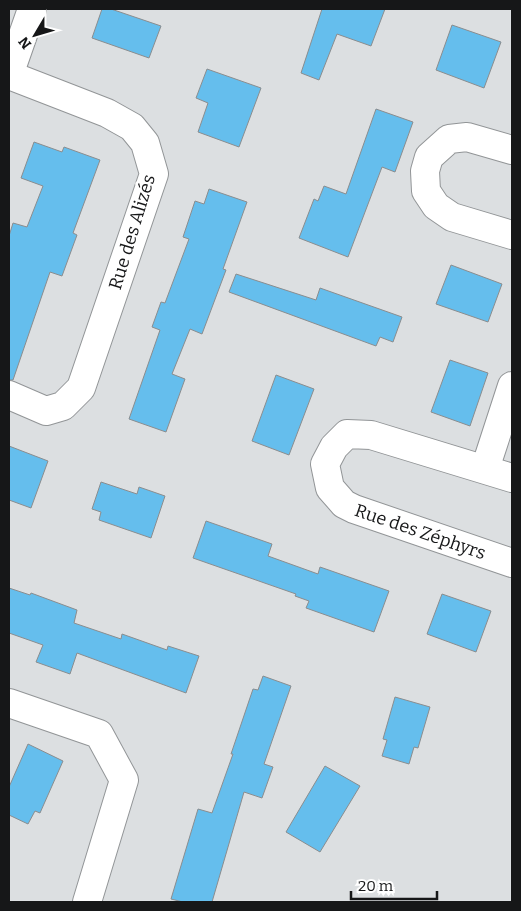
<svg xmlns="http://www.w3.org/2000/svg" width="521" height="911" viewBox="0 0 521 911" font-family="Bitter,serif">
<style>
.building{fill:#65beed;stroke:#8a8d8f}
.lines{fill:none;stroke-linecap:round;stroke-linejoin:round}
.minor-casing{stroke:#929597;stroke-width:30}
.minor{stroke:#fff;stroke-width:28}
.labels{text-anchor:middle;stroke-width:5;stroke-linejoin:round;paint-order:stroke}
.street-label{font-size:18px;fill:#161718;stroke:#fff}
</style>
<rect width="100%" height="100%" fill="#dcdfe1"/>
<!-- building -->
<g class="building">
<path d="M102,9H111L161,26L149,58L92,38Z"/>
<path d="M322,9H385L371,46L337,34L319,80L301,73Z"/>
<path d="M452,25L501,42L484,88L436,70Z"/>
<path d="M207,69L261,88L239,147L198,132L208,103L196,98Z"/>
<path d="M376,109L413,122L395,172L382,167L348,257L299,238L314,199L318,201L324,186L346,194Z"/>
<path d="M34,142L62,152L64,147L100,160L73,233L77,235L62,276L50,272L13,380H9V236L13,223L27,227L43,186L21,178Z"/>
<path d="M209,189L247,202L223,269L226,270L202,334L190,329L172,374L185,379L166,432L129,419L160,330L152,327L161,302L165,303L189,239L183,237L195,201L204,204Z"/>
<path d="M451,265L502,284L488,322L436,304Z"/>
<path d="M236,274L316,300L320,288L402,317L393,342L380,337L376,346L229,292Z"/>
<path d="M450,360L488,373L470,426L431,412Z"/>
<path d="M276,375L314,389L289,455L252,441Z"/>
<path d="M9,446L48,461L31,508L9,500Z"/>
<path d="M101,482L137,494L139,487L165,496L151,538L99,520L101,512L92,509Z"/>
<path d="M206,521L272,544L268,556L318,574L320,567L389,591L374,632L306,608L309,601L295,596L296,594L193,558Z"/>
<path d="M9,588L30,595L31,593L77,610L74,623L121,639L122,634L167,650L168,646L199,656L186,693L77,653L70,674L36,662L43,645L9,633Z"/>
<path d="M442,594L491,611L476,652L427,634Z"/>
<path d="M263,676L291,686L264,764L273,767L262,798L244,792L212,902H183L171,899L198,809L212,813L233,754H231L253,689L258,690Z"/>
<path d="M395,697L430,707L418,748L414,747L409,764L382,756L387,740L383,739Z"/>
<path d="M28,744L63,761L40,813L35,811L28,824L9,815V787Z"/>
<path d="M325,766L360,786L320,852L286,832Z"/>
</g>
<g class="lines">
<!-- minor casing -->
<g class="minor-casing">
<g id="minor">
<path d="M9,75L107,113L132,127L145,143L154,174L81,388L63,406L46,411L9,395"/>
<path d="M9,75L32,9"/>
<path d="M512,150L467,137L449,139L429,157L425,171L426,191L436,206L452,217L512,235"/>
<path d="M485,469L512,386"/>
<path id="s1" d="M512,478L371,435L347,434L334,447L325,464L330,488L344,504L354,509L512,563"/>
<path d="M9,703L99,734L124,780L87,902"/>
</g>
</g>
<!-- minor -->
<use href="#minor" class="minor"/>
</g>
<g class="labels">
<!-- street labels -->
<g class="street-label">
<text transform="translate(132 232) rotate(-73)" y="6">Rue des Alizés</text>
<text dy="6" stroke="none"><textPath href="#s1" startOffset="336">Rue des Zéphyrs</textPath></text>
</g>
</g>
<!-- border -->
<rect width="521" height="911" fill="none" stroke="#161718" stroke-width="20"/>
<!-- north arrow -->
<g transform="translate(35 35) rotate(232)" stroke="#ffffff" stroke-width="4" paint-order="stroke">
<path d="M0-4L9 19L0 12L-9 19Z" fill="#161718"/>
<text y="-8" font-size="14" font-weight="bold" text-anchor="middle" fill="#161718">N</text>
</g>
<!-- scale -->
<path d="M351 891v8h86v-8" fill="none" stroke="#161718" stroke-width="2.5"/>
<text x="358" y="891" font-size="15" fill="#161718" stroke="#ffffff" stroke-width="4" paint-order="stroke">20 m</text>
</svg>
